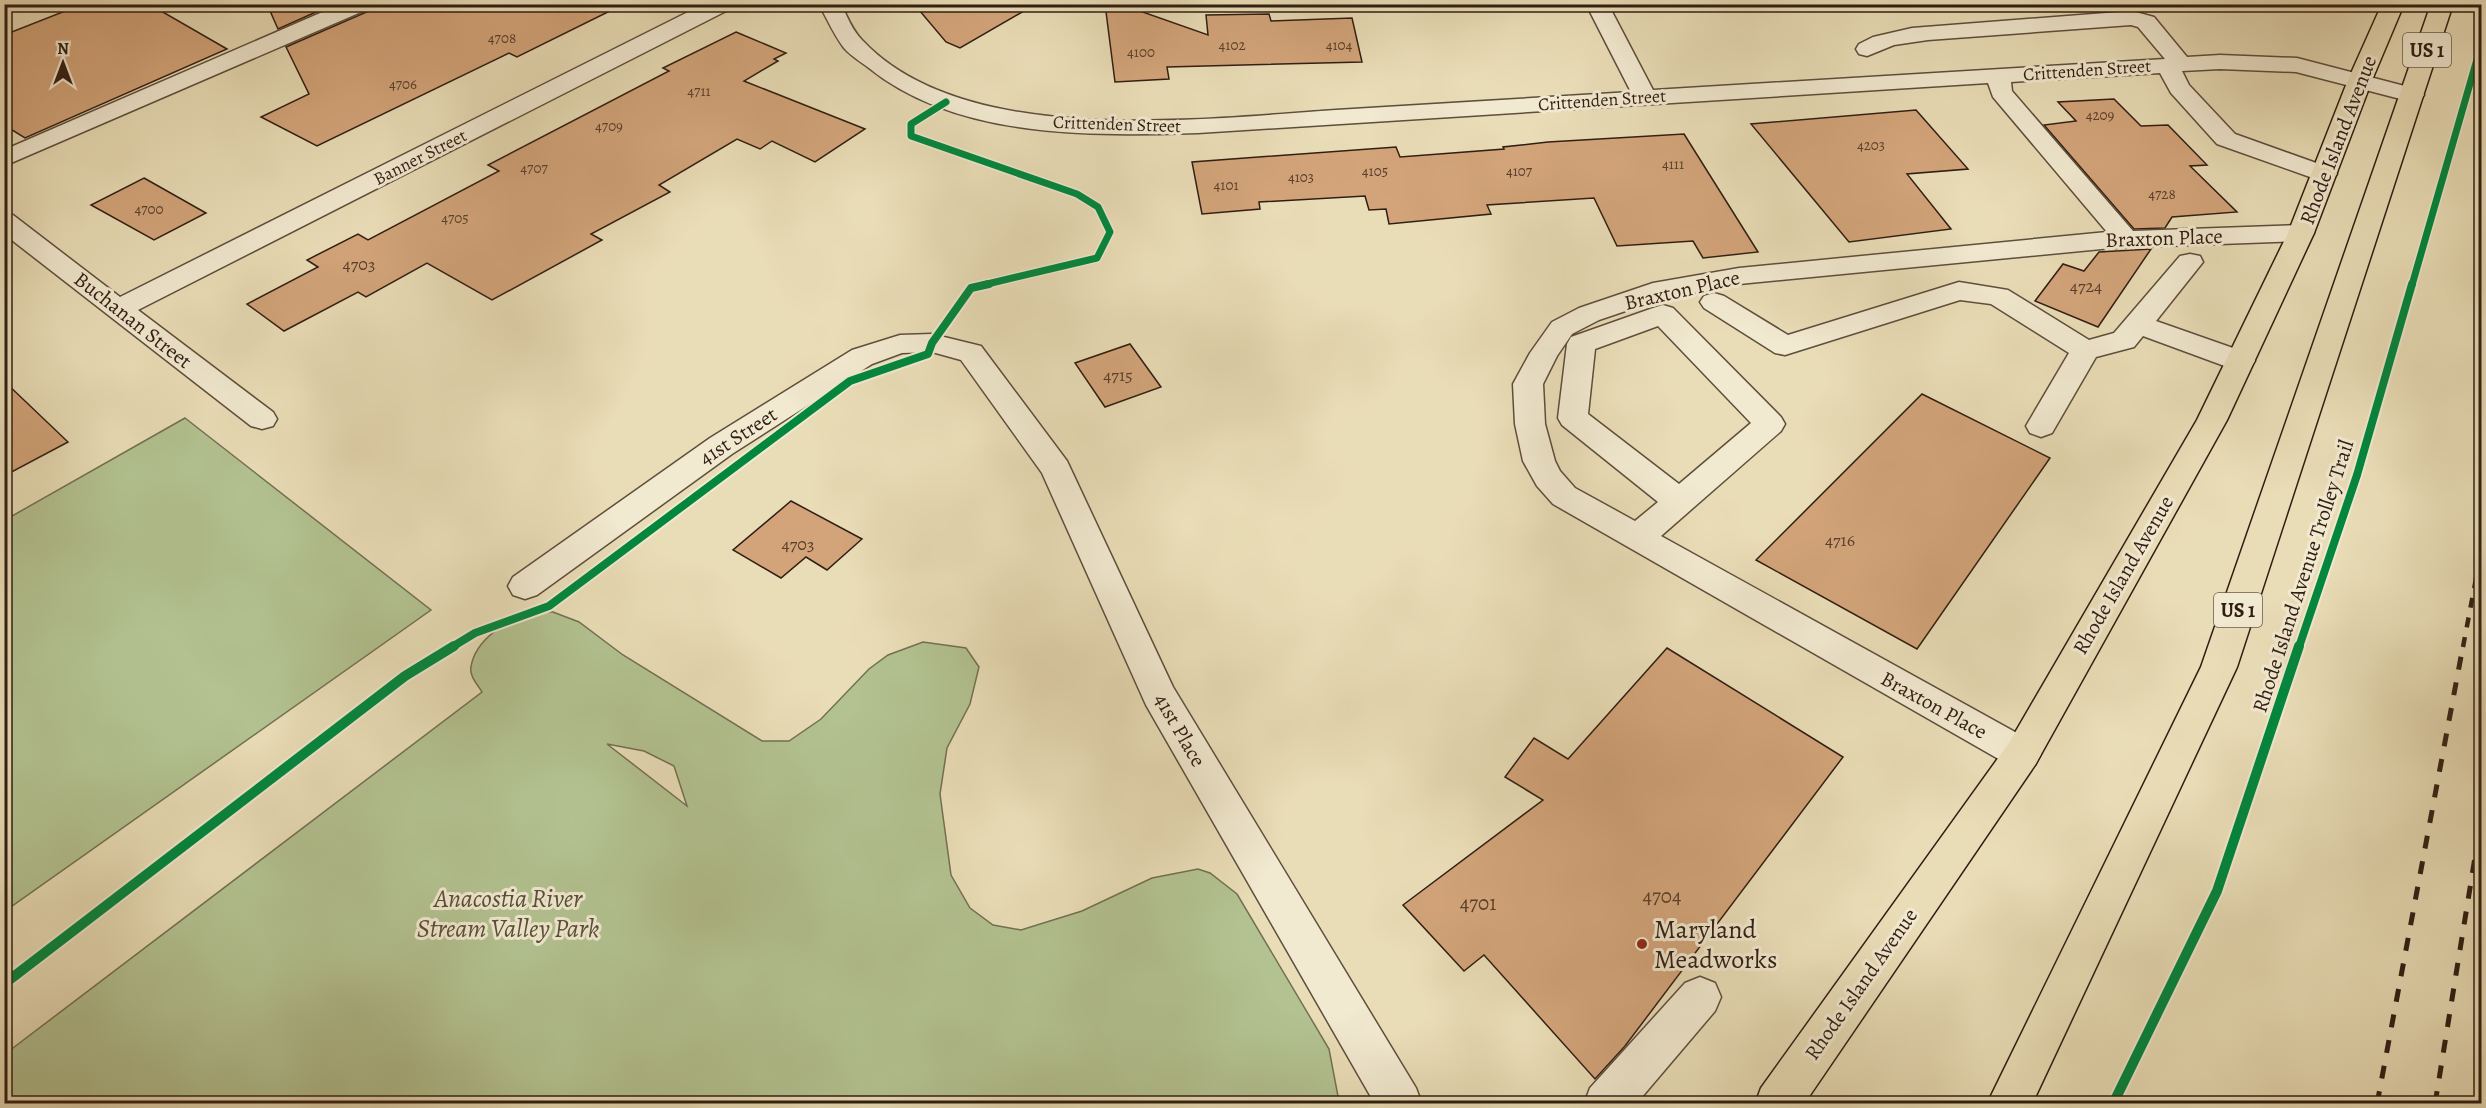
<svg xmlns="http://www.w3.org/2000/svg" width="2486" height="1108" viewBox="0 0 2486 1108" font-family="Alegreya,serif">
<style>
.green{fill:#b3c291;stroke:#727052;stroke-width:1.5;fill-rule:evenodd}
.building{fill:#d3a47a;stroke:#301e13;stroke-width:1.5}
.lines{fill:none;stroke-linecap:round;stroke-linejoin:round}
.minor-casing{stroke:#5e4e3c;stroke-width:3}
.major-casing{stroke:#301e13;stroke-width:3}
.minor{fill:#f1e9d0;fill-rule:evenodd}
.major{fill:#e9ddb7;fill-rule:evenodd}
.rail-far1{stroke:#301e13;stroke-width:4.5;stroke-dasharray:10 10;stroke-linecap:butt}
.rail{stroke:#301e13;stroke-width:5;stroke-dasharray:13 13;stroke-linecap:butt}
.cycleway-far2-casing{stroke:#f1e9d0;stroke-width:10}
.cycleway-far1-casing{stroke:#f1e9d0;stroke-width:12}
.cycleway-casing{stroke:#f1e9d0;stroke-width:14}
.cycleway-far2{stroke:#00873e;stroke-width:7}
.cycleway-far1{stroke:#00873e;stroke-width:8}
.cycleway{stroke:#00873e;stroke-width:10}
.poi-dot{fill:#8f2418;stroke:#f1e9d0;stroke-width:2}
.labels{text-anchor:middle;stroke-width:6;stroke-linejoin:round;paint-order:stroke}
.far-number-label{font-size:15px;fill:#59402d}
.far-street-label{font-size:18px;fill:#301e13;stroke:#f1e9d0}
.number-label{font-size:18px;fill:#59402d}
.shield{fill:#f1e9d0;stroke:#6a5b4c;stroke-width:1.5}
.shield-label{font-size:20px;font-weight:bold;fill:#301e13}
.street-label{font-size:21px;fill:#301e13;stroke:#f1e9d0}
.near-number-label{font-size:21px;fill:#59402d}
.near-park-label{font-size:26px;font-style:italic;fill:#574f39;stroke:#f1e9d0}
.near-poi-label{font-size:26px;fill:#301e13;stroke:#f1e9d0;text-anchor:start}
</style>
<rect width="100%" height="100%" fill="#e9ddb7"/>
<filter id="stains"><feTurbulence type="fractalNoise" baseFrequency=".00333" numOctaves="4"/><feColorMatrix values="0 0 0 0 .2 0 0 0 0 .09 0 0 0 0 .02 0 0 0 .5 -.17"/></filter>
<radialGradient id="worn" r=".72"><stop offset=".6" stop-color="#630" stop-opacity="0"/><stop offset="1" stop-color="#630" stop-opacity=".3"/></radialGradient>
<!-- green -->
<g class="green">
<path d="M185,418L431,610L5,911V520Z"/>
<path d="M531,611L553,612L579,622L623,655L762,741H789L821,719L869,669L888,655L923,642L966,648L979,667L970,704L947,748L940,794L951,875L970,908L993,925L1021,930L1082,911L1152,878L1198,869L1210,873L1237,894L1329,1049L1338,1096L1334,1103H5V1054L482,692C478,685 469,676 471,667C475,639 508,620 531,611ZM607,744L644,751L674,766L687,806Z"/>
</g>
<!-- building -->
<g class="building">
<path d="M83,4H149L227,49L25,138L4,125V35Z"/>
<path d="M267,4H334L278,29Z"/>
<path d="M372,4H624L517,57L509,53L317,146L261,117L309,94L286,47L369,11Z"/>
<path d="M914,4H1036L960,48L946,42Z"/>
<path d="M1105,4H1120L1208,35L1206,15L1269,14L1271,21L1352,18L1362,62L1167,67L1169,79L1115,82Z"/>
<path d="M736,32L786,53L774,59L778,61L744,81L865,129L815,162L772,141L760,149L737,139L659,185L670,192L591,234L602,240L492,300L427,263L366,297L358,292L284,331L247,304L318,267L307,260L358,234L368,240L499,171L488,165L669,71L663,68Z"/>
<path d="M2114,99L2141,126L2168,125L2207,165L2190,166L2237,212L2172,217L2165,228L2134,229L2044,125L2076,121L2058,102Z"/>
<path d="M1916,110L1968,169L1907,174L1951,229L1849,242L1751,124Z"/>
<path d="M1684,134L1758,252L1703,258L1693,241L1617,246L1594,198L1487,205L1491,214L1389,224L1386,209L1369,210L1365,196L1259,202L1260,209L1202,214L1192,162L1396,147L1400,157L1504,149L1503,147L1548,142Z"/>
<path d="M144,178L206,213L154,240L91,205Z"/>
<path d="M2151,249L2098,327L2035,301L2063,264L2084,271L2099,252Z"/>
<path d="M1130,344L1161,387L1105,407L1075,363Z"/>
<path d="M4,381L68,442L4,476Z"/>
<path d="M1922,394L2050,458L1917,649L1756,560Z"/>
<path d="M791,501L862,539L827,570L806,557L781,578L733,550Z"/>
<path d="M1667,648L1843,757L1625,1046L1595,1079L1484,955L1464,971L1403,905L1543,800L1505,777L1534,738L1568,759Z"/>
</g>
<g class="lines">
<!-- minor casing -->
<g class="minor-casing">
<g id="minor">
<path d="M4,4H19L17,9L4,12Z"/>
<path d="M341,4H370L368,9L4,166V150Z"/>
<path d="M704,4H732L730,9L138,310L273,412L277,419L273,426L262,429L251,426L4,234V213L13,215L120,297Z"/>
<path d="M819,4H841C847,16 852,30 862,40C964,149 1200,119 1336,110C1434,104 1533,98 1631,92L1586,4H1608L1653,90L2165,59L2138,27L2131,25L1928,40L1894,45L1867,56L1859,54L1856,49L1859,44L1873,37L1912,28L2132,11L2154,17L2187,57L2220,55L2297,58L2420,90L2424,95L2420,100L2412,102L2296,72L2220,69L2182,71L2189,85L2235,134L2333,169L2337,174L2333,179L2324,182L2217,144L2171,93L2160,73L2011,82L2012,91L2133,231L2301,225L2310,227L2314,233L2310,239L2301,241L2112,248L1739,284L1658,300L1599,320L1572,334L1557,356L1543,384L1545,424L1555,461L1560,471L1575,488L1635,521L1658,502L1562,425L1558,418L1567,344L1571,337L1653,308L1663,305L1673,308L1781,417L1785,424L1781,431L1661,536L2035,743L2041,754L2035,765L2022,770L2009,765L1553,504L1537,486L1523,461L1515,424L1513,384L1530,353L1552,322L1579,308L1653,283L1739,268L2107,232L1993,97L1988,83L1198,133C1091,136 957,139 869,68C861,62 851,56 844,48C834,35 827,19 819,4ZM1658,326L1751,423L1679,484L1588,414L1595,349Z"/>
<path d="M2190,254L2200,256L2203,262L2156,321L2250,354L2255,361L2250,368L2240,371L2230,368L2143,336L2134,347L2096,357L2052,433L2041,437L2030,433L2026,426L2069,353L1991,304L1960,300L1785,355L1775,353L1704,308L1700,302L1704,296L1714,293L1724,296L1788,335L1959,282L2008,290L2089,340L2114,333L2180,256Z"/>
<path d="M932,334L981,346L1067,461L1173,687L1416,1088L1422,1104H1375L1146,705L1042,473L961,360L932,352L902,353L872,364L732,454L537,595L525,599L513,595L508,586L513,577L710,438L852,350L900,335Z"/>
<path d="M1700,977L1715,983L1721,997L1715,1011L1636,1104H1584L1590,1088L1685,983Z"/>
</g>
</g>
<!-- major casing -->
<g class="major-casing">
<g id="major">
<path d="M2382,4H2404L2372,80L2314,233L2227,420L2035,765L1804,1104H1755L1761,1088L2009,743L2197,420L2288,233L2348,80Z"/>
<path d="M2431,4H2453L2237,667L2032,1104H1987L2201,667Z"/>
</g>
</g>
<!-- minor -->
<use href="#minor" class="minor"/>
<!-- major -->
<use href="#major" class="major"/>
<!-- rail-far1 -->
<path class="rail-far1" d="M2463,647L2482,547"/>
<!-- rail -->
<g class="rail">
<path d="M2377,1104L2463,646"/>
<path d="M2435,1104L2482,814"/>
</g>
<!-- cycleway-far2 casing -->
<g class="cycleway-far2-casing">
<g id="cycleway-far2">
<path d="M946,102L911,124V136L1077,194L1098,207L1110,232L1097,258L983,285"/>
<path d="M2412,285L2482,42"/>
</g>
</g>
<!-- cycleway-far1 casing -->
<g class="cycleway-far1-casing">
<g id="cycleway-far1">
<path d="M452,647L475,633L549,606L850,381L928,354L932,343L971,288L989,284"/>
<path d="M2299,647L2357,475L2412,284"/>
</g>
</g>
<!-- cycleway casing -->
<g class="cycleway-casing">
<g id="cycleway">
<path d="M4,984L405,676L454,646"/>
<path d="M2113,1104L2217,891L2299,646"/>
</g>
</g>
<!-- cycleway-far2 -->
<use href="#cycleway-far2" class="cycleway-far2"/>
<!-- cycleway-far1 -->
<use href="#cycleway-far1" class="cycleway-far1"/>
<!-- cycleway -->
<use href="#cycleway" class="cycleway"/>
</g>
<!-- markers -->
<circle class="poi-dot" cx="1642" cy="944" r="6"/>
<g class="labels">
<!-- far-number labels -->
<g class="far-number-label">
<text x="502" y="43">4708</text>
<text x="1232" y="50">4102</text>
<text x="1339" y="50">4104</text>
<text x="1141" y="57">4100</text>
<text x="403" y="89">4706</text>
<text x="699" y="96">4711</text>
<text x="2100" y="120">4209</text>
<text x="609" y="131">4709</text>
<text x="1871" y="150">4203</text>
<text x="1673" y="169">4111</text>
<text x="534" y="173">4707</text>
<text x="1375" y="176">4105</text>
<text x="1519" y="176">4107</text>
<text x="1301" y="182">4103</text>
<text x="1226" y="190">4101</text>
<text x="2162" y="199">4728</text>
<text x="149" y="214">4700</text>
<text x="455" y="223">4705</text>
</g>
<!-- far-street labels -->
<g class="far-street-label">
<text transform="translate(2087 70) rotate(-4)" y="6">Crittenden Street</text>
<text transform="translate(1602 100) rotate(-4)" y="6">Crittenden Street</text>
<text transform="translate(1117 124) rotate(2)" y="6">Crittenden Street</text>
<text transform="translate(420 157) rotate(-27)" y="6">Banner Street</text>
</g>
<!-- number labels -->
<g class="number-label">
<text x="359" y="270">4703</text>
<text x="2086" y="292">4724</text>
<text x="1118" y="381">4715</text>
<text x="1840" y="546">4716</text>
<text x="798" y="550">4703</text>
</g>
<!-- shield labels -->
<g class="shield">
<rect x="2403" y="33" width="48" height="34" rx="4.5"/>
<rect x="2214" y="593" width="48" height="34" rx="4.5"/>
</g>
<g class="shield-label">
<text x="2427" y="57">US 1</text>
<text x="2238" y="617">US 1</text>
</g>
<!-- street labels -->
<g class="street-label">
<text transform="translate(2338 140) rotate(-69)" y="7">Rhode Island Avenue</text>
<text transform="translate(2164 238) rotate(-2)" y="7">Braxton Place</text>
<text transform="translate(1682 290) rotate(-13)" y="7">Braxton Place</text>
<text transform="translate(133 320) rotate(38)" y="7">Buchanan Street</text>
<text transform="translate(738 436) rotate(-33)" y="7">41st Street</text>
<text transform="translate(2123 575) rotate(-60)" y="7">Rhode Island Avenue</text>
<text transform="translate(2303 576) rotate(-72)" y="7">Rhode Island Avenue Trolley Trail</text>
<text transform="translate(1934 705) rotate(29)" y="7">Braxton Place</text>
<text transform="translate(1180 730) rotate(60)" y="7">41st Place</text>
<text transform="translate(1861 984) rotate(-55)" y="7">Rhode Island Avenue</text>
</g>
<!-- near-number labels -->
<g class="near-number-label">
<text x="1662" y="903">4704</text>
<text x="1478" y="910">4701</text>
</g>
<!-- near-park labels -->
<g class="near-park-label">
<text x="508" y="907">Anacostia River<tspan x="508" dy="30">Stream Valley Park</tspan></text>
</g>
<!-- near-poi labels -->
<g class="near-poi-label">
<text x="1654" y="938">Maryland<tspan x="1654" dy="30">Meadworks</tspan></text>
</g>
</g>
<!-- margin -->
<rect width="2486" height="1108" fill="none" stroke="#e9ddb7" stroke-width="24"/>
<rect x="6" y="6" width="2474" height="1096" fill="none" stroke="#301e13" stroke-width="3"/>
<rect x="12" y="12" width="2462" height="1084" fill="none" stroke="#301e13" stroke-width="1.5"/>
<!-- north arrow -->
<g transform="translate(63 63)" stroke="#f1e9d0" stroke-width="4.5" paint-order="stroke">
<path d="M0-4.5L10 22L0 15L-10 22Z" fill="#301e13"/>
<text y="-9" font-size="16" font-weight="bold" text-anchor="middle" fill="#301e13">N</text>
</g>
<rect width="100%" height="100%" filter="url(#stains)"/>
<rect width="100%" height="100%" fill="url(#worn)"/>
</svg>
